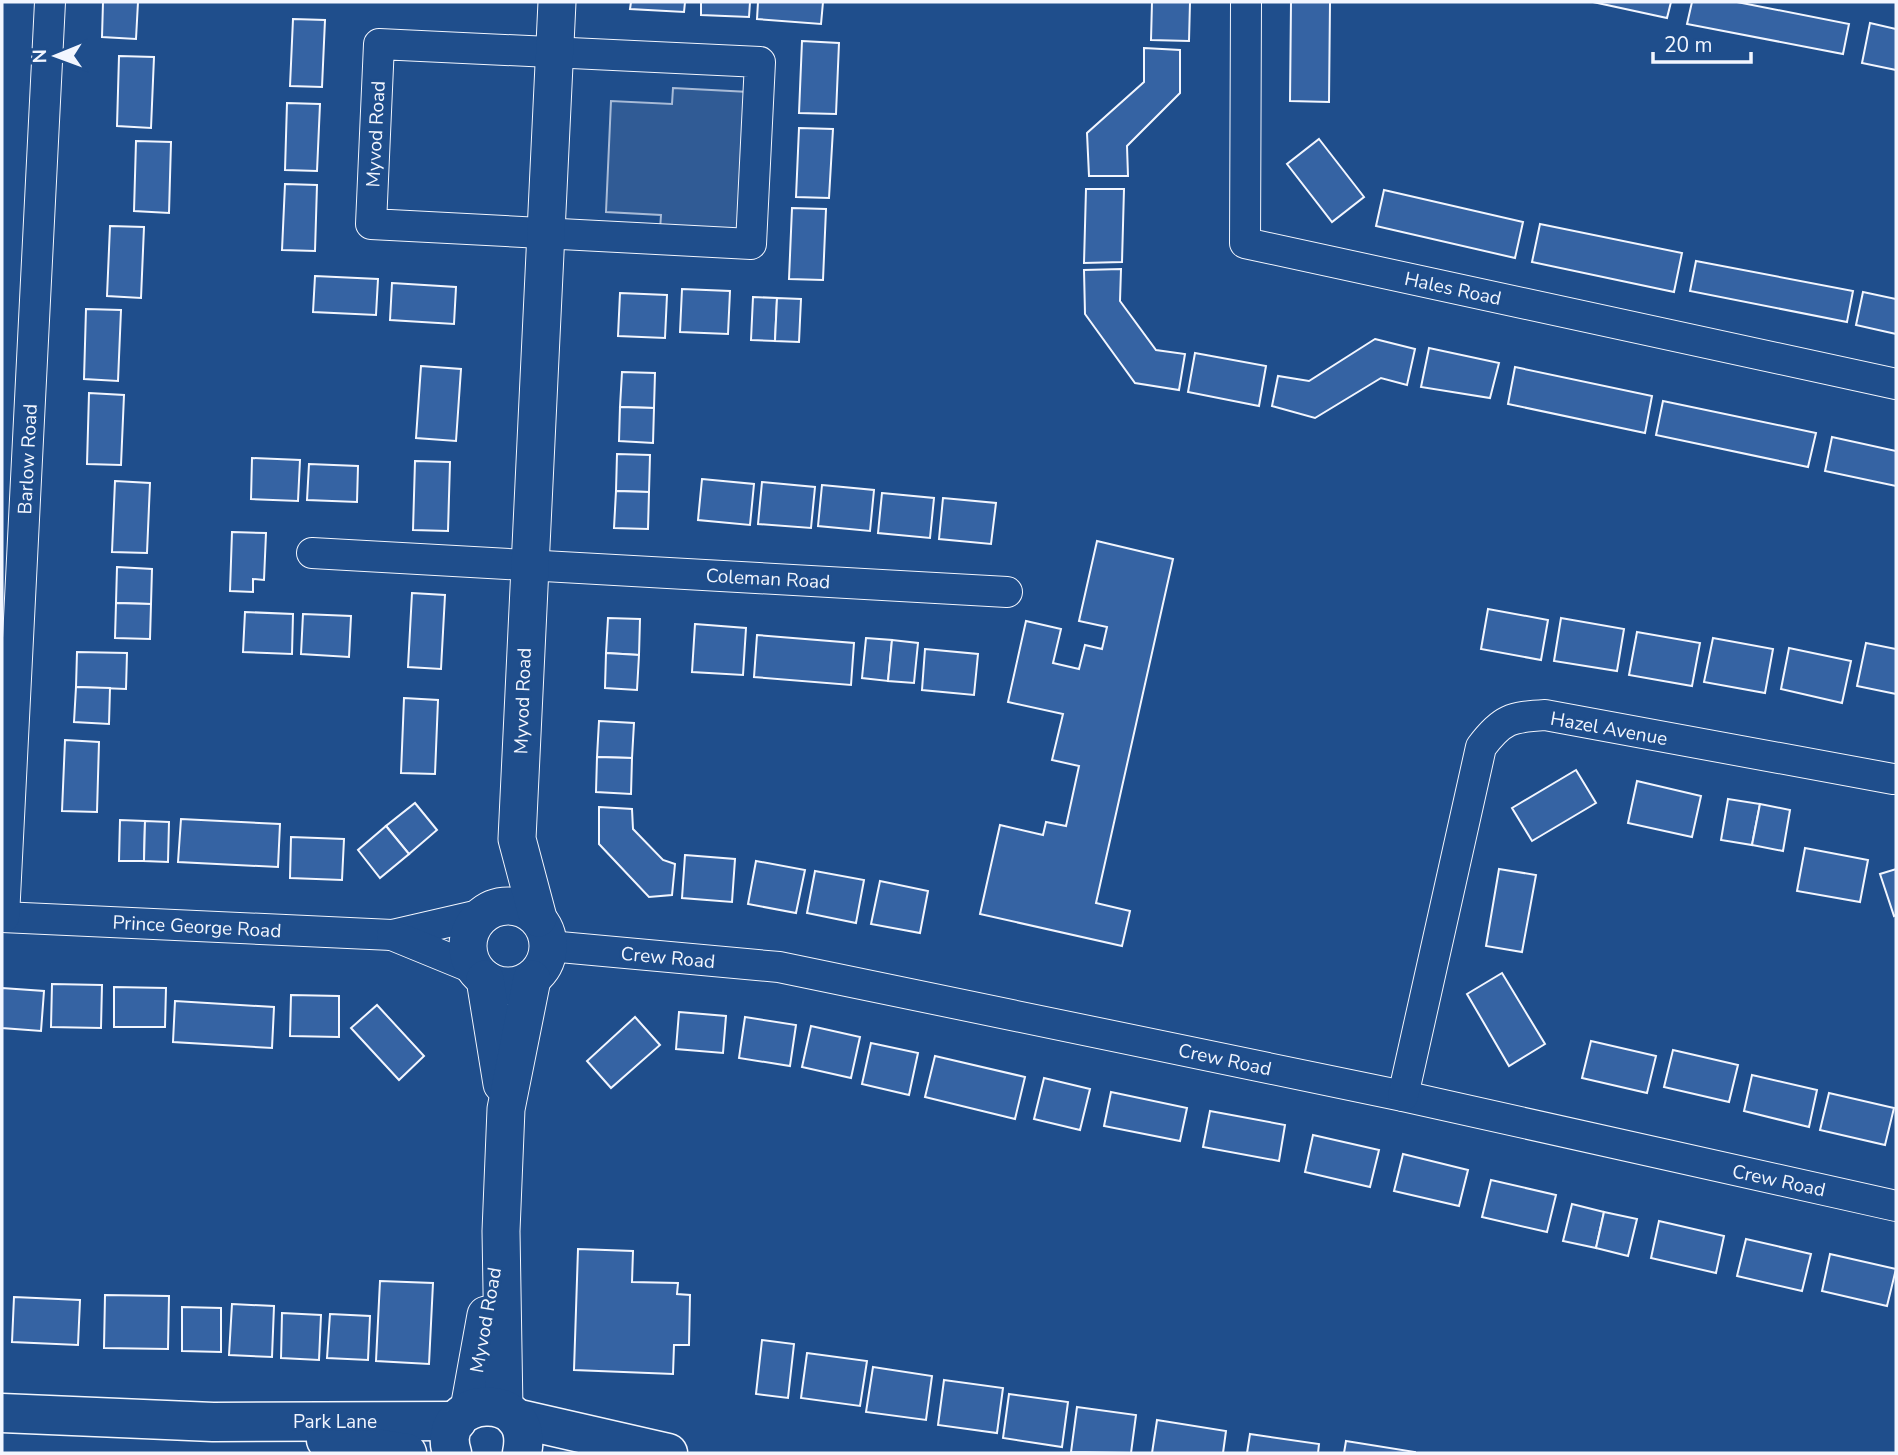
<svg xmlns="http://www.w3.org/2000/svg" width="1898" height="1455" viewBox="0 0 1898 1455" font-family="'Nunito Sans',sans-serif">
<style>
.built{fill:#305b95;stroke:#a8bbd7;stroke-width:2}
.building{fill:#3563a3;stroke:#f2f6ff;stroke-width:2}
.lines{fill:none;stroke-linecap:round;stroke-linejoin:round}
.minor-casing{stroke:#f2f6ff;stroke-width:32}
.tertiary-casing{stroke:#f2f6ff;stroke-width:39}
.secondary-casing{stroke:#f2f6ff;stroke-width:41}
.minor{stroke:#1f4e8c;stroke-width:30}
.tertiary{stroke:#1f4e8c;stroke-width:37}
.secondary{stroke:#1f4e8c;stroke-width:38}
.labels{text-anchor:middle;stroke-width:5;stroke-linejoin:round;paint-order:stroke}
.street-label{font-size:19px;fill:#f2f6ff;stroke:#1f4e8c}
</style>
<rect width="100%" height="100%" fill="#1f4e8c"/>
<!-- built -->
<path class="built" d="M673,88L749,92L741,234L660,230L661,215L606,212L611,101L672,104Z"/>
<!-- building -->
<g class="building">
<path d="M103,2H138L136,39L102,37Z"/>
<path d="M631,2H685L684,12L630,9Z"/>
<path d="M701,2H750L749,17L701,15Z"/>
<path d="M758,2H823L821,24L757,19Z"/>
<path d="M1152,2H1190L1189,41L1151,40Z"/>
<path d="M1291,2H1330L1329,102L1290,101Z"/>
<path d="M1593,2H1671L1667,18Z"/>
<path d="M1692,2H1737L1849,24L1843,54L1687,24Z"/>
<path d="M293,19L325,20L322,87L290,86Z"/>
<path d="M1870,23L1896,29V70L1862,63Z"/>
<path d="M802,41L839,43L836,114L799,113Z"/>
<path d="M1144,48L1180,50V93L1127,146L1128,176H1089L1087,133L1144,82Z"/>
<path d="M119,56L154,57L151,128L117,126Z"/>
<path d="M287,103L320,104L317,171L285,170Z"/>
<path d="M799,128L833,129L829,198L796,197Z"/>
<path d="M1319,139L1364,197L1332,222L1287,164Z"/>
<path d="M136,141L171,142L169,213L134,211Z"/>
<path d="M285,184L317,185L315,251L282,250Z"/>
<path d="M1086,189H1124L1122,262L1084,263Z"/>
<path d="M1384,190L1523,222L1515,258L1376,226Z"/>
<path d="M792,208L826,209L823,280L789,279Z"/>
<path d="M1540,224L1682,253L1674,292L1532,262Z"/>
<path d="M110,226L144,227L141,298L107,296Z"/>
<path d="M1696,261L1853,291L1847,322L1690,291Z"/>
<path d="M1121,269L1120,301L1156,350L1185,354L1179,390L1135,383L1085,314L1084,270Z"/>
<path d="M315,276L378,279L376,315L313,312Z"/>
<path d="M392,283L456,287L454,324L390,320Z"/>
<path d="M682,289L730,291L728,334L680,332Z"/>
<path d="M1863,292L1896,299V334L1856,325Z"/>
<path d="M620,293L667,295L665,338L618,336Z"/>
<path d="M753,297L777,298L775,341L751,340Z"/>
<path d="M777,298L801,299L799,342L775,341Z"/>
<path d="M86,309L121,310L118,381L84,379Z"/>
<path d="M1375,339L1415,349L1407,385L1381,378L1315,418L1272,406L1278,376L1309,381Z"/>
<path d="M1429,348L1499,363L1490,398L1421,387Z"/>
<path d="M1195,353L1266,366L1259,406L1188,392Z"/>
<path d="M421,366L461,369L456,441L416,438Z"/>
<path d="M1515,367L1652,396L1645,433L1508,404Z"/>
<path d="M622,372L655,373L654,408L620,407Z"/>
<path d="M89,393L124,395L121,465L87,464Z"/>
<path d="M1663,401L1816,433L1808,467L1656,435Z"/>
<path d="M620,407L654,408L653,443L619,441Z"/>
<path d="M1832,437L1896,451V486L1825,471Z"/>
<path d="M617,454L650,455L649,492L616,491Z"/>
<path d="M252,458L300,460L298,501L251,499Z"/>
<path d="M415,461L450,462L448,531L413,530Z"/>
<path d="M309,464L358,466L357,502L307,500Z"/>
<path d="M702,479L754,484L750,525L698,520Z"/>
<path d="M115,481L150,483L147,553L112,552Z"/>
<path d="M762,482L815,487L811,528L758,524Z"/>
<path d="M822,485L874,490L870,531L818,526Z"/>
<path d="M616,491L649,492L648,529L614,528Z"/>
<path d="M882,493L934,498L930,538L878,533Z"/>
<path d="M943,498L996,503L991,544L939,539Z"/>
<path d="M232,532L266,533L264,580L253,579V592L230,591Z"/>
<path d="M1097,541L1173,559L1096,903L1130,911L1122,946L980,914L1000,825L1043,835L1046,822L1066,826L1079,766L1052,760L1063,714L1008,702L1026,621L1061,629L1053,663L1079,669L1085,645L1102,649L1107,627L1079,621Z"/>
<path d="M117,567L152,569L151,604L116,603Z"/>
<path d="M412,593L445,595L441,669L408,667Z"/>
<path d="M116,603L151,604L150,639L115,638Z"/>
<path d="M1488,609L1548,620L1541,660L1481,649Z"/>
<path d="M245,612L293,614L292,654L243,652Z"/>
<path d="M303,614L351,616L349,657L301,654Z"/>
<path d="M608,618L640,619L639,655L606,653Z"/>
<path d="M1561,618L1624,629L1617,671L1554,661Z"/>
<path d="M695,624L746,628L743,675L692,672Z"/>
<path d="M1637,632L1700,643L1692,686L1629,675Z"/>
<path d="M757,635L854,643L851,685L754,677Z"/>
<path d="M866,638L892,640L888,681L862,678Z"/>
<path d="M1713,638L1773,649L1765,693L1704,682Z"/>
<path d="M892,640L918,643L914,683L888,681Z"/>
<path d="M1866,643L1896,649V694L1857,686Z"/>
<path d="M1789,648L1851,661L1842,703L1781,689Z"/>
<path d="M925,649L978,654L974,695L922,690Z"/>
<path d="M77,652L127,653L126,689L76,687Z"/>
<path d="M606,653L639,655L637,690L605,688Z"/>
<path d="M76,687L110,688L109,724L74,722Z"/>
<path d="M404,698L438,700L435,774L401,773Z"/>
<path d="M599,721L634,723L632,758L597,757Z"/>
<path d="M65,740L99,742L97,812L62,811Z"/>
<path d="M597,757L632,758L631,794L596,792Z"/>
<path d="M1576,770L1596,803L1532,841L1512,808Z"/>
<path d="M1637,781L1701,796L1692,837L1628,823Z"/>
<path d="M1728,799L1760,804L1752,845L1721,840Z"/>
<path d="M415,803L437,830L409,854L386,826Z"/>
<path d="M1760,804L1790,810L1783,851L1752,845Z"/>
<path d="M599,807L632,809L633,829L663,860L675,864L672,895L649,897L599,844Z"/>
<path d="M181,819L280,824L278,867L178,862Z"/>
<path d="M120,820L145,821L144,861H119Z"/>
<path d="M145,821L169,822L168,862L144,861Z"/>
<path d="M386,826L409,854L380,878L358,850Z"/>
<path d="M291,837L344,839L342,880L290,878Z"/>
<path d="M1805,848L1868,860L1860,902L1797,891Z"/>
<path d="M685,855L735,859L732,902L682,898Z"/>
<path d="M756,861L805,870L796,913L748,904Z"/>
<path d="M1499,869L1536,875L1522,952L1486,946Z"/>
<path d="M1896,869V915L1894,916L1880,874Z"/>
<path d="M815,871L864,880L856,923L807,913Z"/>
<path d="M880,881L928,891L920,933L871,924Z"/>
<path d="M1502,973L1545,1044L1509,1066L1467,994Z"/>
<path d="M52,984L102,985L101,1028L51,1027Z"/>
<path d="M114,987L166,988L165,1027H114Z"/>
<path d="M2,988L44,991L41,1031L2,1028Z"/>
<path d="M291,995L339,996V1037L290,1036Z"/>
<path d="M175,1001L274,1007L272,1048L173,1042Z"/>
<path d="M377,1005L424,1056L399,1080L351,1028Z"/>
<path d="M679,1012L726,1016L723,1053L676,1049Z"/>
<path d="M635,1017L660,1045L611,1088L587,1061Z"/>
<path d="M745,1017L796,1025L790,1066L739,1058Z"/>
<path d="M811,1026L860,1037L851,1078L802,1067Z"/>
<path d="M1591,1041L1656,1056L1647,1093L1582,1078Z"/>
<path d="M871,1043L918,1053L909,1095L862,1084Z"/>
<path d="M1673,1050L1738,1065L1729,1102L1664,1087Z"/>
<path d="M935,1056L1025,1077L1015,1119L925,1097Z"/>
<path d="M1752,1075L1817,1090L1809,1127L1744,1111Z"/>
<path d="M1044,1078L1090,1089L1080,1130L1034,1119Z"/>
<path d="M1111,1092L1187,1108L1180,1141L1104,1126Z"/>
<path d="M1829,1093L1894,1108L1885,1145L1820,1130Z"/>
<path d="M1210,1111L1285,1125L1279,1161L1203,1147Z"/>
<path d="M1313,1135L1379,1150L1370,1187L1305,1172Z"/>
<path d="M1403,1154L1468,1170L1459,1206L1394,1191Z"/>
<path d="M1491,1180L1556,1195L1547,1232L1482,1217Z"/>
<path d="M1572,1204L1604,1212L1596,1248L1563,1241Z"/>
<path d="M1604,1212L1637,1219L1628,1256L1596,1248Z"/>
<path d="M1659,1221L1724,1236L1716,1273L1651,1258Z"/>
<path d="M1746,1239L1811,1254L1802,1291L1737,1276Z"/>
<path d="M578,1249L633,1251L632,1282L678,1283L677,1294L690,1295L689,1345H674L673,1374L574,1370Z"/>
<path d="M1830,1254L1896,1269L1887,1306L1822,1291Z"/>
<path d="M380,1281L433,1283L429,1364L376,1361Z"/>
<path d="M105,1295L169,1296L168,1349L104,1348Z"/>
<path d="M14,1297L80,1300L78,1345L12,1342Z"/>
<path d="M232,1304L274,1306L272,1357L229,1355Z"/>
<path d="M182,1307L221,1308V1352L182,1351Z"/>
<path d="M282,1313L321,1315L319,1360L281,1358Z"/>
<path d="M330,1314L370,1316L368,1360L327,1358Z"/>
<path d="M762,1340L794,1344L788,1398L756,1394Z"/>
<path d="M807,1353L867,1361L860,1406L801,1398Z"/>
<path d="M873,1367L932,1376L926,1420L866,1412Z"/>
<path d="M944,1380L1003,1388L997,1433L938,1425Z"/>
<path d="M1009,1394L1068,1402L1062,1447L1003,1438Z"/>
<path d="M1077,1407L1136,1415L1131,1453L1071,1452Z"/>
<path d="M1157,1420L1226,1431L1223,1453H1152Z"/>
<path d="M1250,1434L1319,1444L1318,1453H1247Z"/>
<path d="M1346,1441L1415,1452V1453H1344Z"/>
</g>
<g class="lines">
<!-- minor casing -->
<g class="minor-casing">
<g id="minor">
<path d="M1246,2L1245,243L1896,384"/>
<path d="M379,44L760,62L751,244L371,224Z"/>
<path d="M312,553L1007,592"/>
<path d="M2,917L392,935L483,914"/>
<path d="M4,917L50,2"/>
<path d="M392,935L475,969"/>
<path d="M549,946L779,967L1403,1096L1896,1206"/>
<path d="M1403,1096L1481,747C1502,719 1511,717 1545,715L1893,779"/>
</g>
</g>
<!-- tertiary casing -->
<g class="tertiary-casing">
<g id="tertiary">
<circle cx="508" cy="946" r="40"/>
<path d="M538,918L517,839L557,2"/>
<path d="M485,979L502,1084"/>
<path d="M469,1409L486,1315"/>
<path d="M504,1409L501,1231L506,1109L532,979"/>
</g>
</g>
<!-- secondary casing -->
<g class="secondary-casing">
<g id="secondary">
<path d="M2,1413L213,1422L457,1421"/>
<path d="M515,1418L668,1453"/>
<path d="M326,1440L407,1453"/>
<path d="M452,1453C433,1396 536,1386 522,1453"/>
</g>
</g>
<!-- minor -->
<use href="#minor" class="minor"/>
<!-- tertiary -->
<use href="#tertiary" class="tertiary"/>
<!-- secondary -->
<use href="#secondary" class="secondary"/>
</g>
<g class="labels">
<!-- street labels -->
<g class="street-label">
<text transform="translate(375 134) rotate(-87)" y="7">Myvod Road</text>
<text transform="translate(1453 288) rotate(12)" y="7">Hales Road</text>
<text transform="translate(27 459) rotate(-87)" y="7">Barlow Road</text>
<text transform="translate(768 578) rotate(3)" y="7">Coleman Road</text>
<text transform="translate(522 701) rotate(-88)" y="7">Myvod Road</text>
<text transform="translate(1609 728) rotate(10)" y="7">Hazel Avenue</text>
<text transform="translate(197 926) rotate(3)" y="7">Prince George Road</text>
<text transform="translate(668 957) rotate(5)" y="7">Crew Road</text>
<text transform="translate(1225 1059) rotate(12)" y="7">Crew Road</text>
<text transform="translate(1779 1180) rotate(12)" y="7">Crew Road</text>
<text transform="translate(485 1320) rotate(-80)" y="7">Myvod Road</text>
<text x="335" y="1428">Park Lane</text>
</g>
</g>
<!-- border -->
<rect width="1898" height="1455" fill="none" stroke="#f2f6ff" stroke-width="7"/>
<!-- north arrow -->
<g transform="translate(56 56) rotate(269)" stroke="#1f4e8c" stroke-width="5" paint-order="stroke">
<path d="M0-5L12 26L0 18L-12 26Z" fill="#f2f6ff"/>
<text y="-10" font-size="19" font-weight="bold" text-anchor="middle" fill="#f2f6ff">N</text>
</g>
<!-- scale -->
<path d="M1653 52v10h98v-10" fill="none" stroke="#f2f6ff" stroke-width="3.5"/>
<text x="1664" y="52" font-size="21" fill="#f2f6ff" stroke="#1f4e8c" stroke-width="5" paint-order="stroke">20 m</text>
</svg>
